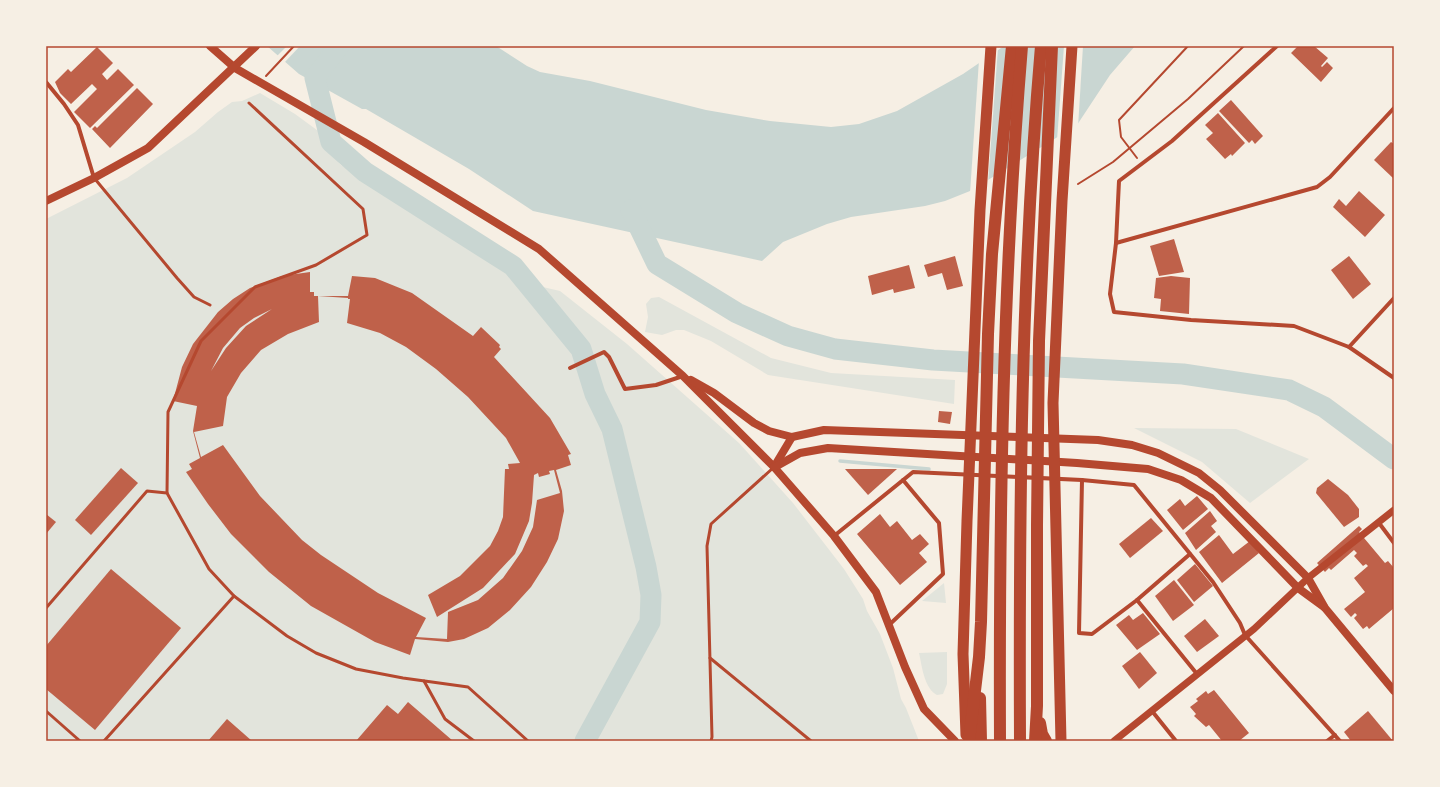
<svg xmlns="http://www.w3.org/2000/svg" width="1440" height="787" viewBox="0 0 1440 787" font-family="'Exo 2',sans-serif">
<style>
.green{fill:#e2e4dc}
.water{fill:#c9d6d2}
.pier{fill:#f6efe4}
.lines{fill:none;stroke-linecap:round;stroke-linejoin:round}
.stream{stroke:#c9d6d2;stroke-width:3.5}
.river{stroke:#c9d6d2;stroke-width:21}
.building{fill:#bf614a;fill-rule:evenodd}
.path{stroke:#b5482f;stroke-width:2}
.service{stroke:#b5482f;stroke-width:3}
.minor{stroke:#b5482f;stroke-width:4}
.tertiary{stroke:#b5482f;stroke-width:7}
.secondary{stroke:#b5482f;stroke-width:8}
.trunk{stroke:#b5482f;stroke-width:11}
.motorway{stroke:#b5482f;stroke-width:12}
.neatline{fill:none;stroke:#b5482f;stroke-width:1.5}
</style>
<rect width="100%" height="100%" fill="#f6efe4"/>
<!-- green -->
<g class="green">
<path d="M260,93L295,114L321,133L332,155L341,165L408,204L483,254L517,281L560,291L627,344L739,443L793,503L844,569L863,599L867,611L880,634L893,668L901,699L906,708L919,741H46V219L127,178L195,132L218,112L232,102L242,101Z"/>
<path d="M659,297L771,358L831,373L955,380L954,404L768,375L711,341L684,330H676L662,335L645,332L648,317L646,304L651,298Z"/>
<path d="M1134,428L1236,429L1309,459L1250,503L1202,462Z"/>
<path d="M944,583L946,603L922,601Z"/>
<path d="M947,652V684L943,694L937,695C924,688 922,666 919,653Z"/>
</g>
<!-- water -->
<path class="water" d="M267,46H496L527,66L540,72L590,81L706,110L770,121L831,127L859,124L897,111L963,74L1004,46H1135L1110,75L1077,125L970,191L945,201L925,206L851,217L827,224L783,242L762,261L533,211L469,169L366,109H362L299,74Z"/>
<!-- pier -->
<g class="pier">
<path d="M287,46H300L284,63L276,57Z"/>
<path d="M1064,46H1083L1078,127L1057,140Z"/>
<path d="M998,48L988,183L970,193L979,60Z"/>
</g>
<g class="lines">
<!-- stream -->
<path class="stream" d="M840,461L929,469"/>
<!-- river -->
<g class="river">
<path d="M339,46L315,78L331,142L365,172L513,266L581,349L595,394L612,429L646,567L651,595L650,622L585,741"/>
<path d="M631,210L657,264L737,313L788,336L835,349L933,360L1183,374L1289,390L1324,407L1394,459"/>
</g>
</g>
<!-- building -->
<g class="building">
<path d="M1298,46H1314L1328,58L1321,66L1322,67L1327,62L1333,68L1321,82L1291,53Z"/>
<path d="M97,47L113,63L102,74L107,80L118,69L134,85L90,128L74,112L97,89L92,84L71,104L60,93L55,82L68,69L71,72Z"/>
<path d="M137,88L153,104L110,148L92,129L95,126L97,128Z"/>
<path d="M1231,100L1263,136L1255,144L1252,140L1249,143L1219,111Z"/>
<path d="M1218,113L1245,143L1232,156L1231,154L1225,159L1206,139L1213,133L1205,125Z"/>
<path d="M1391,142L1394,144V179L1374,160Z"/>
<path d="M1359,191L1385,215L1365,237L1333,207L1339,199L1346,206Z"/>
<path d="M1174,239L1184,272L1159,276L1150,246Z"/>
<path d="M955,256L963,286L947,290L942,273L928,277L924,265Z"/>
<path d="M1349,256L1371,284L1353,299L1331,270Z"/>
<path d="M909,265L915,288L894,293L893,289L872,295L868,276Z"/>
<path d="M310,272V292H314V296H348L352,276L375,278L412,293L473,336L481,327L500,345L499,347L501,349L494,357L550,418L571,454L568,455L571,465L556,470L562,491L564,511L558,539L547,562L531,587L510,610L488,628L464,639L448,642L415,639L410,655L375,642L311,606L269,572L231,534L208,504L186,472L192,469L189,464L200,458L193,431L197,406L173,401L182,367L193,344L218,312L233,299L250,288L282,276ZM318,296L348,298V299H350L347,323L380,333L406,347L436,369L468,397L506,438L520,463L508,464L509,469H505L503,517L498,531L490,546L460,576L428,595L437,617L483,588L515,554L529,521L532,503L534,475L538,473L539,477L550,474L549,471L554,470L560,493L537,500L533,527L522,551L503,578L478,600L448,612L447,639L416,637L426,618L378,593L321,555L302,540L260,496L223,445L201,457L194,432L223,426L227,397L241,373L261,350L288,334L319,322ZM272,309L246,326L226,348L211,371L223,348L240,328L254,318Z"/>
<path d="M1171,276L1190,278L1189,314L1160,311L1161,299L1154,298L1156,278Z"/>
<path d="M939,411L952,412L950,424L938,422Z"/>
<path d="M121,468L138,483L91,535L75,520Z"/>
<path d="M845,469H897L868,495Z"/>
<path d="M1328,479L1348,495L1359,509V517L1344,527L1316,493L1317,488Z"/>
<path d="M1197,496L1208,509L1183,530L1167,510L1180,499L1185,506Z"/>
<path d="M1210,511L1217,521L1211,526L1216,532L1196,550L1185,533Z"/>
<path d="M46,514L56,522L46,534Z"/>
<path d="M880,514L890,527L897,521L912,540L920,534L929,544L919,553L927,562L900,585L857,534Z"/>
<path d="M1151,518L1163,531L1130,558L1119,544Z"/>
<path d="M1359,526L1362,529L1359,532L1385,563L1388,561L1394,568V608L1369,629L1367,626L1363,629L1354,618L1357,615L1355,613L1351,617L1344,609L1365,592L1354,578L1368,566L1366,564L1363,566L1354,556L1357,553L1354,550L1331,570L1329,568L1325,572L1317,563Z"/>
<path d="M1219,535L1233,554L1250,541L1259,553L1222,583L1199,552Z"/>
<path d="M1195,564L1213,586L1194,602L1177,580Z"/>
<path d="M111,569L181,628L95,730L46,689V646Z"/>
<path d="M1174,580L1194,605L1173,621L1155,596Z"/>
<path d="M1143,613L1160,634L1137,650L1116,625L1129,615L1133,620Z"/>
<path d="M1205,619L1219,636L1197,652L1184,636Z"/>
<path d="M1140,652L1157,673L1139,689L1122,666Z"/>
<path d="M1214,690L1249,733L1239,741H1222L1209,725L1206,727L1194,716L1196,714L1190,707L1198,701L1196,699L1206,691L1208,694Z"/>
<path d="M408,702L453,741H356L387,705L398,714Z"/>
<path d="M1368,711L1393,741H1351L1344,732Z"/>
<path d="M227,719L252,741H208Z"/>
</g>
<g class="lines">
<!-- path -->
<g class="path">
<path d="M266,76L294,46"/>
<path d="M1137,158L1121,137L1119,120L1188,46"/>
<path d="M1078,184L1113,162L1188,99L1244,46"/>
</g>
<!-- service -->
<g class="service">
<path d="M95,179L177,278L194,297L210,305"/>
<path d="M167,493L168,412L201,341L255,287L316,265L367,235L363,209L249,103"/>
<path d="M46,608L147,491L167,493L209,569L234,596L287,636L316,653L356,669L403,678L468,687L528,741"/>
<path d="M710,658L811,741"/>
<path d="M424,681L445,719L474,741"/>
<path d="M46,711L80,741"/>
<path d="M104,741L234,596"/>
<path d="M711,741L712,737L707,546L711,524L773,468"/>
</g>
<!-- minor -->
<g class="minor">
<path d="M1277,46L1172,141L1119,181L1116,243L1110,294L1114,312L1191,320L1294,326L1349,347L1394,378"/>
<path d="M46,82L64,104L78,125L94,178"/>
<path d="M1116,243L1317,187L1330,177L1394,108"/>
<path d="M1349,347L1394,298"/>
<path d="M570,368L604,352L609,357L625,389L656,385L683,376"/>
<path d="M1082,480L1079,633L1092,634L1137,600"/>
<path d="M1379,523L1394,543"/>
<path d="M834,536L913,472L1082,480L1134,485L1213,582L1240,623L1245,635L1340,741"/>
<path d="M1190,554L1137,600L1197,674"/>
<path d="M889,625L943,574L939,523L903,480"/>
<path d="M1152,711L1176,741"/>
<path d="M1327,741L1335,735"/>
</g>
<!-- tertiary -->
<path class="tertiary" d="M1114,741L1254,629L1308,578L1394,510"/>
<!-- secondary -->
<g class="secondary">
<path d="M210,46L235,68L364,142L539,249L683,376L774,467L834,536L876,592L905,667L924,709L955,741"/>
<path d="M46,201L94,178L148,148L256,46"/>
<path d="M691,380L714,393L754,423L769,431L792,437"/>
<path d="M774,467L792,437L824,430L1098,440L1132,445L1158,453L1199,473L1220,490L1308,578L1325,608L1394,691"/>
<path d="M775,467L800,453L828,448L1077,463L1148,469L1181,480L1211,498L1298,588L1324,607"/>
</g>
<!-- trunk -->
<g class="trunk">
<path d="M966,735L963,654L967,521L980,210L991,46"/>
<path d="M1061,741L1053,403L1062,201L1072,46"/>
</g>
<!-- motorway -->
<g class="motorway">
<path d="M980,698L981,741"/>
<path d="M1040,723L1042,734L1046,741"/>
<path d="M969,741L979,657L981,622L988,334L992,254L1012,46"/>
<path d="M1000,741C999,509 1003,277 1022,46"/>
<path d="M1020,741C1019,509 1021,277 1041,46"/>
<path d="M1035,741L1037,706V525L1039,341L1052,46"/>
</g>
</g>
<!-- border -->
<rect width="1440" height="787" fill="none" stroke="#f6efe4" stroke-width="94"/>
<rect x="47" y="47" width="1346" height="693" class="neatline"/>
</svg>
